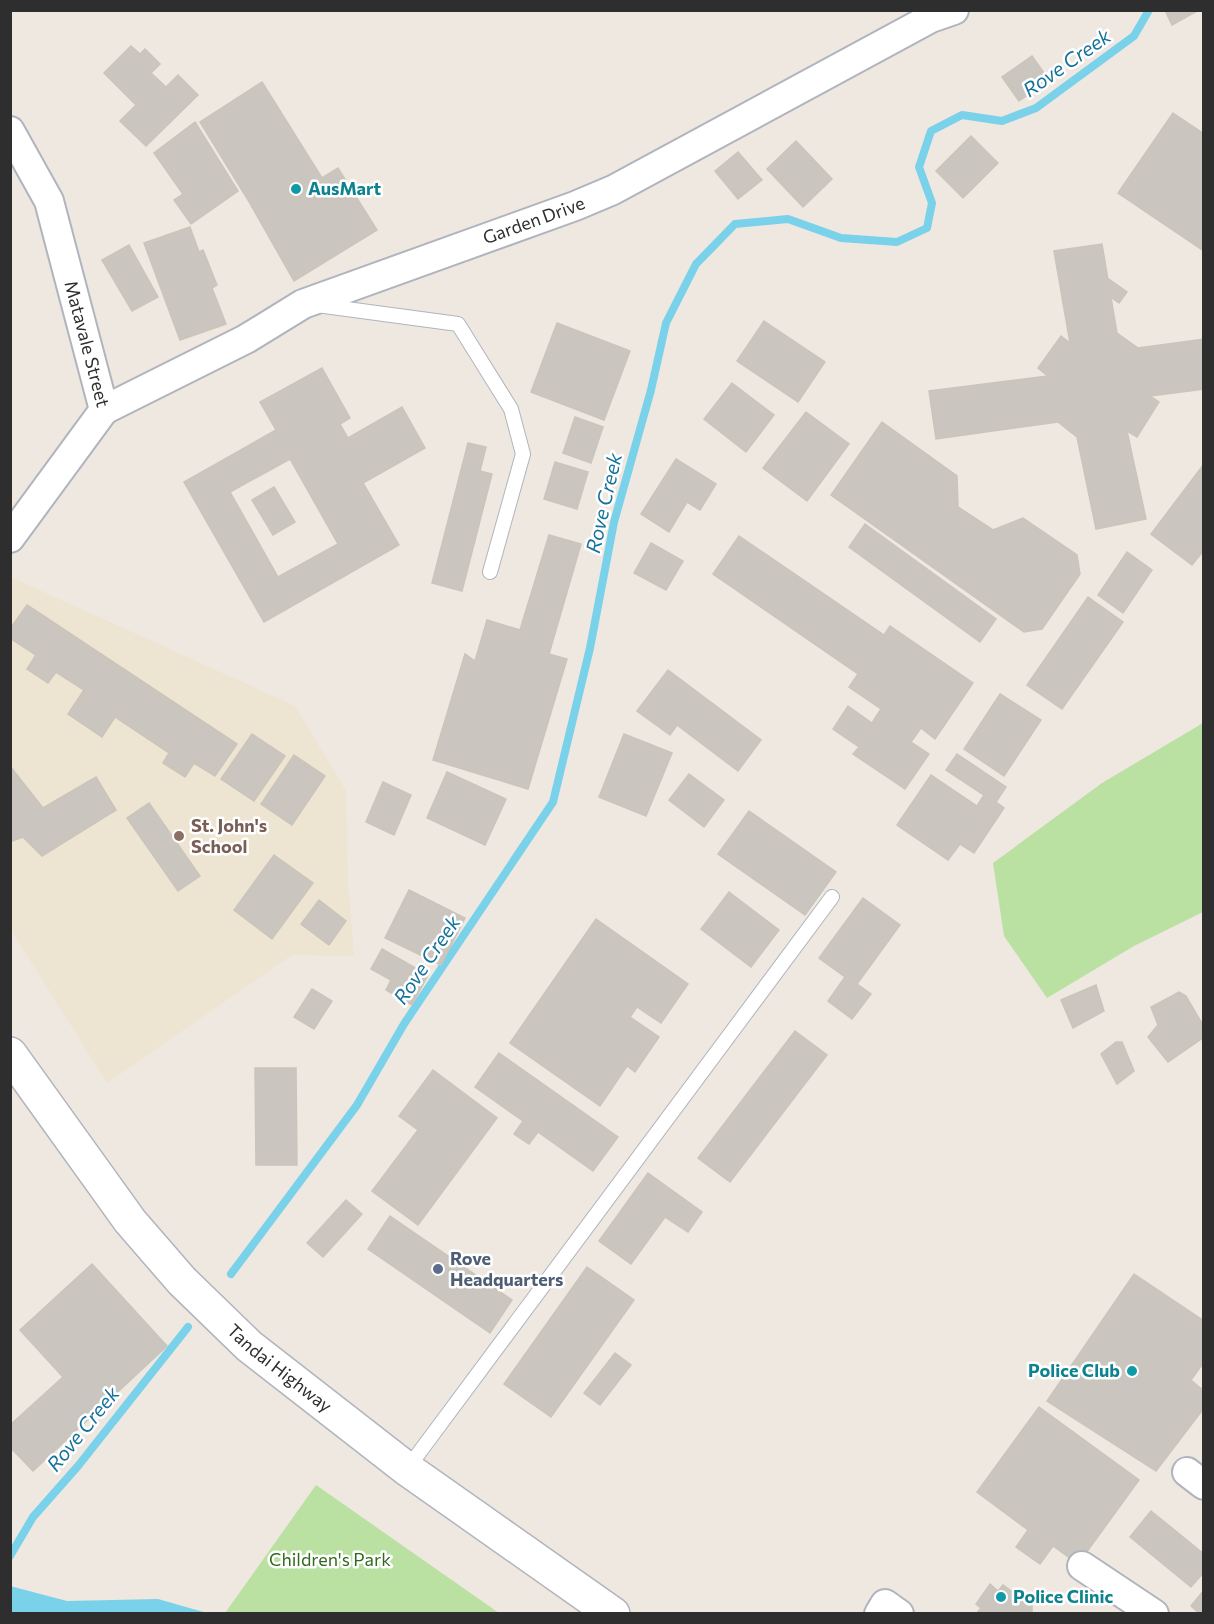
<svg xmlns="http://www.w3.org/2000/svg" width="1214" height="1624" viewBox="0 0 1214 1624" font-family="Commissioner,sans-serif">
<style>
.education{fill:#eee4d2}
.green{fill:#bae1a1}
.water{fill:#7ad1ea}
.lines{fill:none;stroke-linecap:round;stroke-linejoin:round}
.stream{stroke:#7ad1ea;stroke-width:8}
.building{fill:#cac6bf;stroke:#cac4ba;stroke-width:1.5;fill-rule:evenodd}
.lane-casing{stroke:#b1b4bd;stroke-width:16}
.street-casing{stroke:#b1b4bd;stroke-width:32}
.secondary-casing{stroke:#b1b4bd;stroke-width:36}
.lane{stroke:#fff;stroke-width:14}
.street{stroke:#fff;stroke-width:28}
.secondary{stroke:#fff;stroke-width:33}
.culture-dot{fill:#0f9aa8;stroke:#fff;stroke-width:2}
.education-dot{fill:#8d6e63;stroke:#fff;stroke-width:2}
.service-dot{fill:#5c6f8a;stroke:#fff;stroke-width:2}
.labels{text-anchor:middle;stroke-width:5;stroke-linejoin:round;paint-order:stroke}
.culture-label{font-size:18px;font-weight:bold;fill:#0d838f;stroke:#fff;text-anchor:start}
.street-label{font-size:18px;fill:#2e2e2e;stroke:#fff}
.education-label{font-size:18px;font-weight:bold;fill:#785e54;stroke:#fff;text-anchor:start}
.service-label{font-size:18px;font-weight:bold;fill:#4e5e75;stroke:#fff;text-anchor:start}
.park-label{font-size:18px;fill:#32691f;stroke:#fff}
.water-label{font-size:20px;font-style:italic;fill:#14729b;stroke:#fff}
</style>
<rect width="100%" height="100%" fill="#eee8e1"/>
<!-- education -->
<path class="education" d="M13,578L295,706L346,791L348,882L354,956L292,955L107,1083L11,930L10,581Z"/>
<!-- green -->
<g class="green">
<path d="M1203,723V912L1134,946L1047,998L1004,936L993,863L1102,783Z"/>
<path d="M316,1485L499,1613H225Z"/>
</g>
<!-- water -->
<path class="water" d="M10,1586L67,1601L158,1599L207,1613H11Z"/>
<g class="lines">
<!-- stream -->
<g class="stream">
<path d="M231,1274L357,1105L404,1024L553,802L590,648L614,522L651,390L666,323L696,264L735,224L788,219L841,238L897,242L927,228L932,203L919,167L931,131L962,115L1002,121L1036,108L1134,36L1149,10"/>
<path d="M10,1556L33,1517L78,1466L188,1327"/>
</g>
</g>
<!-- building -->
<g class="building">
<path d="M1165,10H1199L1172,25Z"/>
<path d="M131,46L140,54L145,49L160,64L151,73L166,87L178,75L198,95L146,146L120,121L136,105L104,73Z"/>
<path d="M1032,56L1049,80L1019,101L1002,77Z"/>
<path d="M262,82L322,178L338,168L377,230L294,281L248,200L200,122Z"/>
<path d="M1173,113L1204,134V251L1118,193Z"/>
<path d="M195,122L238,191L191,224L174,200L183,194L154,153Z"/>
<path d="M971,136L998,163L963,198L936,171Z"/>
<path d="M796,141L832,179L803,207L767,169Z"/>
<path d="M738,152L762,180L738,199L715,171Z"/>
<path d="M190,227L199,252L203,250L217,285L212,288L226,324L180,340L144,243Z"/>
<path d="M1102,244L1117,333L1138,348L1204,339V389L1150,396L1159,402L1137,437L1127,431L1146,519L1096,529L1077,437L1058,422L936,439L929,391L1048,376L1038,368L1061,336L1070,343L1054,251Z"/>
<path d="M129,245L158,297L132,311L102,260Z"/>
<path d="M1106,277L1127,292L1119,303L1098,288Z"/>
<path d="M764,321L825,362L798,402L737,361Z"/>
<path d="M557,323L630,351L604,420L531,392Z"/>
<path d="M322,368L350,418L340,424L348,438L402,407L425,448L363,483L399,545L264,622L184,482L276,430L260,402ZM290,459L338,544L278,577L230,492Z"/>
<path d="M732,383L774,415L746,452L704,419Z"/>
<path d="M806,412L849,444L807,501L763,468Z"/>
<path d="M575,417L603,427L591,463L563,453Z"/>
<path d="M882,422L957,476L958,507L993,530L1023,518L1077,555L1080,574L1042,629L1024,632L831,495Z"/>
<path d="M468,443L486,447L480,471L492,474L462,591L432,583Z"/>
<path d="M676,459L716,484L700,510L687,502L669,532L641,514Z"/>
<path d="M555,462L588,472L577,509L544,499Z"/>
<path d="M1204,464V550L1192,565L1151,534Z"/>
<path d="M274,487L295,522L273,535L252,500Z"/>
<path d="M865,524L996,619L980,642L849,547Z"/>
<path d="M549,535L581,544L549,654L567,659L528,789L433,760L465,654L475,661L487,620L520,630Z"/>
<path d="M739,536L884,635L890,626L973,683L935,739L921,728L911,742L929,754L905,789L853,754L859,747L833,729L848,706L872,723L881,709L849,687L858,674L713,574Z"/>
<path d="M651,543L683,561L666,590L634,573Z"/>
<path d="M1127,552L1152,570L1123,613L1098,595Z"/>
<path d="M1088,597L1123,622L1062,709L1027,685Z"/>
<path d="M27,605L237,744L215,776L194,763L185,777L163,763L169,753L115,717L102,737L68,714L84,690L56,672L48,683L27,669L36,655L10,638V629Z"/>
<path d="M668,670L761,740L738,771L677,725L670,735L637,711Z"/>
<path d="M1000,694L1041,720L1004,776L964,749Z"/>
<path d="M252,734L285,756L254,801L221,779Z"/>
<path d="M624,734L672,753L646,816L599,797Z"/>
<path d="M957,754L1006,787L996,802L1004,808L974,853L960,844L948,860L897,825L931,775L977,806L984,795L946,770Z"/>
<path d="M294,755L325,776L292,825L261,804Z"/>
<path d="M10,766L43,808L96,777L116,810L42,856L23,837L10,842Z"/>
<path d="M447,772L506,799L485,845L427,818Z"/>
<path d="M689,774L724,800L704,827L669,800Z"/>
<path d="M383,782L411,795L394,835L366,822Z"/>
<path d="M149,803L200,876L178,891L127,818Z"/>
<path d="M749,811L836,872L805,915L718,854Z"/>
<path d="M274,855L313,883L272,939L234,910Z"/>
<path d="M409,890L465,918L441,965L385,938Z"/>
<path d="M729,892L779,930L751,967L701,929Z"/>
<path d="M863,898L900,925L857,984L871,994L852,1019L828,1001L845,977L819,958Z"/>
<path d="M319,900L346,921L329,945L301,924Z"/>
<path d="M596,919L688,984L661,1023L637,1007L630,1017L659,1037L635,1072L627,1066L600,1106L510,1043Z"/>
<path d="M382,949L428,975L412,1005L386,990L391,980L371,969Z"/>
<path d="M1096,985L1104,1011L1073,1028L1061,1000Z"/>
<path d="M312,989L332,1001L314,1029L294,1017Z"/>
<path d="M1179,992L1186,996L1204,1027V1037L1168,1062L1148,1037L1158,1025L1151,1007Z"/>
<path d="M795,1031L827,1055L730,1182L698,1158Z"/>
<path d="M1116,1042H1122L1134,1071L1117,1084L1101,1054Z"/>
<path d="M499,1053L618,1137L593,1171L538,1132L529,1144L514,1134L523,1121L475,1087Z"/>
<path d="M255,1068H296L297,1165H256Z"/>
<path d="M433,1070L497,1118L418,1225L372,1191L418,1130L399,1116Z"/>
<path d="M648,1173L702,1212L688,1232L665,1217L631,1264L599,1241Z"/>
<path d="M346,1200L362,1214L323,1257L307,1243Z"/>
<path d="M390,1216L512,1300L490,1333L368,1249Z"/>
<path d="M92,1264L167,1346L33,1471L10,1447V1425L63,1377L20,1330Z"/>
<path d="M587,1267L634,1300L551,1417L504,1384Z"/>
<path d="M1134,1274L1204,1321V1362L1191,1380L1204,1391V1408L1156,1471L1047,1401Z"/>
<path d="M615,1353L631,1365L600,1405L584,1393Z"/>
<path d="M1039,1407L1139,1480L1078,1564L1053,1546L1040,1564L1016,1547L1028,1530L977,1492Z"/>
<path d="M1151,1511L1204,1554V1572L1191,1587L1130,1537Z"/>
<path d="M990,1584L998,1591L1003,1585L1032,1606V1614H976L981,1608L976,1604Z"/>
<path d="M1204,1590V1614H1200L1191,1606Z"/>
</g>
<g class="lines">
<!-- lane casing -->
<g class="lane-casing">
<g id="lane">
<path d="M317,305L458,324L511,409L523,454L490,572"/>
<path d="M407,1469L832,897"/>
</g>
</g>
<!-- street casing -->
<g class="street-casing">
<g id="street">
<path id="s1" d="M10,131L49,201L104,410L10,538"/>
<path id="s2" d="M104,410L246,339L303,304L575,206L613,190L931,18L954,10"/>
<path d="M1187,1472L1204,1485"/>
<path d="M1082,1566L1154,1614"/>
<path d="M879,1614L885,1604L899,1614"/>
</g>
</g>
<!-- secondary casing -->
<g class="secondary-casing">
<g id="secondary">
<path id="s3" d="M10,1054L130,1221L182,1281L249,1346L407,1469L613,1614"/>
</g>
</g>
<!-- lane -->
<use href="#lane" class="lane"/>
<!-- street -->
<use href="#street" class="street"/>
<!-- secondary -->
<use href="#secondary" class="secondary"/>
</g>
<!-- markers -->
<g class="culture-dot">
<circle cx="296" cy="189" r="6"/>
<circle cx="1132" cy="1371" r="6"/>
<circle cx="1001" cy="1597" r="6"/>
</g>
<circle class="education-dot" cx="179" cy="836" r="6"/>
<circle class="service-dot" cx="438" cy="1269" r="6"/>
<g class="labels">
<!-- culture labels -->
<g class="culture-label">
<text x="308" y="195">AusMart</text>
<text x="1120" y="1377" text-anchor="end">Police Club</text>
<text x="1013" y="1603">Police Clinic</text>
</g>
<!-- street labels -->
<g class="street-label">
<text dy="6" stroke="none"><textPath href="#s2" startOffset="471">Garden Drive</textPath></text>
<text dy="6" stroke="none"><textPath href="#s1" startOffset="228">Matavale Street</textPath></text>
<text dy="6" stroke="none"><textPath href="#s3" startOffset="416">Tandai Highway</textPath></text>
</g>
<!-- education labels -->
<g class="education-label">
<text x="191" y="832">St. John's<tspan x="191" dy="21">School</tspan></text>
</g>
<!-- service labels -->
<g class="service-label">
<text x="450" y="1265">Rove<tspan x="450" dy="21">Headquarters</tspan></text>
</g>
<!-- park labels -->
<g class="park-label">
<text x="330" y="1566">Children's Park</text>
</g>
<!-- water labels -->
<g class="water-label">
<text transform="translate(1067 63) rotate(-35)" y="7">Rove Creek</text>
<text transform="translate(604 503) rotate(-77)" y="7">Rove Creek</text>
<text transform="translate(427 960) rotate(-56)" y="7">Rove Creek</text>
<text transform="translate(83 1429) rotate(-51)" y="7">Rove Creek</text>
</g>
</g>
<!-- border -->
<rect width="1214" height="1624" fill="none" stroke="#2e2e2e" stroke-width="24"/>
</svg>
